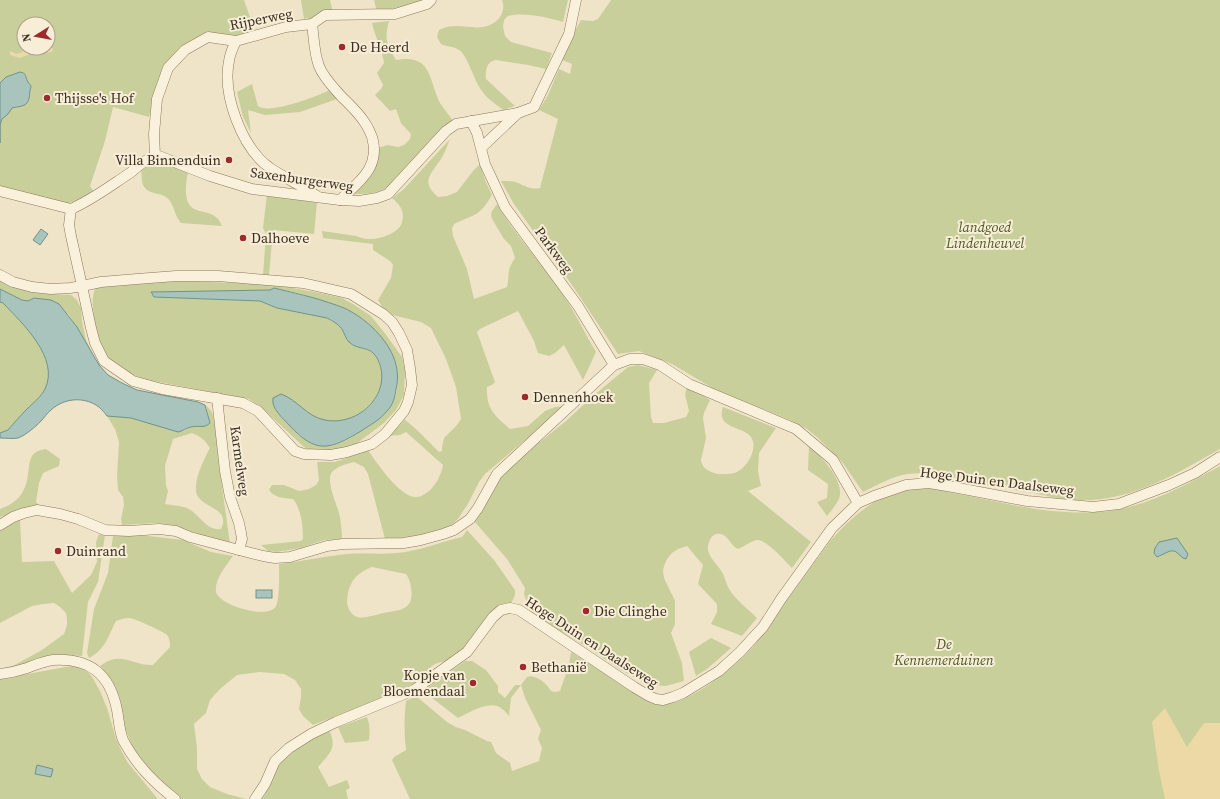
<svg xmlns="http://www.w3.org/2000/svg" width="1220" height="799" viewBox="0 0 1220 799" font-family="'Source Serif 4',serif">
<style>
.green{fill:#c9cf9b;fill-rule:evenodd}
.sand{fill:#ecd9a5}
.water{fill:#a9c4bc;stroke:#6f938a}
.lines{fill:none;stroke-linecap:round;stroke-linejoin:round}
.minor-casing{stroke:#8d765c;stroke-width:11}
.minor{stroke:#faf1dc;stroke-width:10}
.poi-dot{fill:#9e2a2b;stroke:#f7eed8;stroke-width:1.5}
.labels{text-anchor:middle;stroke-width:4;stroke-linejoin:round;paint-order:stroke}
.street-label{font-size:14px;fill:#3d2e20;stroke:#f7eed8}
.poi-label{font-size:14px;fill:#3d2e20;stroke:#f7eed8;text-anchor:start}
.park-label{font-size:14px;font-style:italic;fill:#4d5a26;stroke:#f7eed8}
</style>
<rect width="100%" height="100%" fill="#f0e4c8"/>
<!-- green -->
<g class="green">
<path d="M0,0H244L255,31L240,37L212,33L208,31L181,46L175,53L156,89L149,117L113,107L105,141L90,186L94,192L87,197L63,205L0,188ZM24,24H48V48H24Z"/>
<path d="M301,0H330L334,17L308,20L307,18L304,19Z"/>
<path d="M374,0H422L409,5L377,12Z"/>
<path d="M502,0H568L563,22C545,17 526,12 508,16L504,20L503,27L505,36L511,42L552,53L546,69L528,65L496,60C487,61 485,70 486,79L515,106L503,110C496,104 487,99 482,91C474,81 467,54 459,50C454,46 447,47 441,44L437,37L439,30C455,22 468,29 483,27C497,25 507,13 502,0Z"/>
<path d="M611,0H1220V449C1176,474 1129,503 1076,500C1062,500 1047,496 1034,493C1015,490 996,487 977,483C954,478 932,471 908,474C892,476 878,485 863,492L842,462L818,438L807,429L790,420L714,389L672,364L639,351L618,354L572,285L514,204L501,181C507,181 513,181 518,183C525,186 532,190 540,188L558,119L539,110L548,95L559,69L570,74L572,64L562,60L567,45L581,20L593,21L598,19Z"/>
<path d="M389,21C384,40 387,44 396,60C432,54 428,78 440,103C444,109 449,115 453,121L394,184C379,193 371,194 354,194C369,180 379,169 378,148L387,145L398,147L404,145L410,139L411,134L401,123L396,109L390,111L375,95L381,89L383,85L377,73L384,63C382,49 375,37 372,23Z"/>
<path d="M252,84L258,106C270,115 317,96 330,90L337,99L300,112L265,115L248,110L251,133L243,117L237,92Z"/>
<path d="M450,139C447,146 445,153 441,159C431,174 420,182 438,197L447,196L457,192L473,171L480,164L485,180L492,195C479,217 475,214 454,224L452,229L453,236L467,269L474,299L507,287C510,273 506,271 515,258L511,246L504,239L492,219L491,215L492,211L497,204C514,233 537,258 557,286C572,306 583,330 596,352L583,380L564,345L555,353L549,356L538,353L534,341L518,311L480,329L477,332L495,382L492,385L487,387C486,409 495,416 510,429L528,426L545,411L555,407L565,406L485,474L479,482L469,502L458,519L447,529L413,537L385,539L368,474L364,467L354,462C347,464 337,466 332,472C325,481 338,506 340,517C341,524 342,532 342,539L324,540L301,548L277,552L268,551L261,545L301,541L303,539C303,526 301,508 293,499C283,498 275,498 269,490L272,485H284L299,491L309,489L316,485L319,480L317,462H335L368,450C376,462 401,499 417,497C421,497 424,494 428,492C436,485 441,475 443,465L406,432L400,435L389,436L403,422L404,419L416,429L439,452L442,451V447L444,438L457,425L461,419L456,387L446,359L431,328L421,322L392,315L383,308L378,300L391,278L393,265L390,261L373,250V244L323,238L322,231C334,233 345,234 356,236C360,237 364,239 368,239C378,240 400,233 402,222C405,211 400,205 392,198L404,189Z"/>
<path d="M160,162L188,172C177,229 213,199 222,226L181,223C175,216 175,209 170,201C163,191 152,196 145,188C141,184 142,176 141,170L153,164Z"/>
<path d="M267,194L317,203L314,234L273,230L269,275H263L266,234L263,228Z"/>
<path d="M0,280L24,290L38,293L71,295L77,300L81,308L82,321L86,340L93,354L69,315L51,300L34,298L28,301L22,300L0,289Z"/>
<path d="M187,281L260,284L283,286L325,294L342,298L353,304L371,316L384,332L402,357L405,371L404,395L396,410L384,423L356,444L338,449L313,452L304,447L260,406L249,399L148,380C112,368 99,355 94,317C93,306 91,299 95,289L100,286L133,283ZM274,288L302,294L349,310L365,321L377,333L388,347L397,367L398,381L396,395L378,420L347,440L332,446L299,436L275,409C282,409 299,408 305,411C309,412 312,416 315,417C322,420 332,423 339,422C347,421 353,418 359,414C378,401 388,381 377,359C370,345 358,351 349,342C346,339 345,335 343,331C340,325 333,321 327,318L277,308L260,301L154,297L151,293L270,290Z"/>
<path d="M0,302L3,303C22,323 60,358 45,389C41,397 33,403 27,409C20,416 14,423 8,430L0,433Z"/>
<path d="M638,365L657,370L649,383L651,417L653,423H664L686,417L689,411L685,395L687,386L710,400L704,413L703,418L706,438L701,460C702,471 716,475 726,474C731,474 736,473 740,470C749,464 758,447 751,437C743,426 715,429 723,407L776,428L759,453L758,471L761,486L748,491L811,542L792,568C785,561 768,541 758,540C752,540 744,547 738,549C730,546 729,535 720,534C715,533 712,536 710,540C703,554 715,561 722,572C725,577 726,584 729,589C734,598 749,610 757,618L742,636L711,624L717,612V604L698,584L703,565L687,546L678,549L672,553L667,559L664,566L663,571L664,578L675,601V624L671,633L682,663L684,681L666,686L652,685L641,681L621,670L587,647L531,614L524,594L525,588L507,559L474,521L500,474L566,421L594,395L628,367Z"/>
<path d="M206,405L212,412L216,429L218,457L230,544L171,525L157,523L122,525L121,519L124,505L123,497L118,490L117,475L119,442L115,429L107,416L131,418L172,430L183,431L191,427L210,424ZM192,433C200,436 205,440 210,448C204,459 192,483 197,495C204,509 231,508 221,529C206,531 200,514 187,508C181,506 172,505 165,504L168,491L166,485L165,466L173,439Z"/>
<path d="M809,446C821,456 842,478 840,495C839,502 831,511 827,516L817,502L827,498L828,484L808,470Z"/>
<path d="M46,449L60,459L59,466L43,473L39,483L36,502L39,505L36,508L11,513L0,517V509C17,503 26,493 28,474C29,468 29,461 32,456C35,451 41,450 46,449Z"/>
<path d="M1220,466V799H410L392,760L394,757L406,750C404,734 404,718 406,701L416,696L447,722L456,727L465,730L487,741L491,742L496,753L510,763L512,771L539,761L542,748L538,739L541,730L525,698L521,685L511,698L509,716C506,712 502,708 497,706C486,702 468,713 458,718L423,691L465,661H472L486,670L498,686V692L505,698L515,685H521L527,677L531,676C540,678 546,683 551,691L555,692L560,691L569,665L571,652C589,664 607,674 626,686C634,692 642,699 652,703C681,713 734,667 753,647L830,541C848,521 868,502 894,492C901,489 916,487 924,487C933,487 944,491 953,493C981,498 1009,505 1036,509C1056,512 1077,513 1097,512C1141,510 1182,487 1220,466Z"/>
<path d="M20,520L22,562L54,561L72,593L91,575L97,562L96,542L99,534L105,535L98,582L88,602L82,656C56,654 33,662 9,668L42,650L64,634L67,625V619L66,613L60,607L54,603L44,604L32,606L0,623V530L3,527Z"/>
<path d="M467,530L494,560L515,590V595L511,604L450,661C435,662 429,665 423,679L383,698L313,725L303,716L299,709L301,697V689L295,680L284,674L260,672L237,675L220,689L210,700L206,713L194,724L197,748V769L202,779L210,787L227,794L246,799H176L136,756L121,718L111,683L103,670L100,666C103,664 107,661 111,660C124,655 138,666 153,665L170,647C170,643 170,639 167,635C164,632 134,618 129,618C125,618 121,619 116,621C108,636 106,649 89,658L87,653L94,609L108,573L113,536L140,535L183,540L211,552L233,556C226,566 214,580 216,592C220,606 269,620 276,606C280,597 279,574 279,564C299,562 319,557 339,555C358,552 377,555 397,553C419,551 440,542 462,537ZM372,567L406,574C411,580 414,597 409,604C404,611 392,611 384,613C372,615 357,623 350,611C346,604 347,600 348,593C352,578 358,573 372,567Z"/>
<path d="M711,638L731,648L707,669L696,676L689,652Z"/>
<path d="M71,666L80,668L88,672L92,677L100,691L107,708L116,739L122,752L128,763L158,799H0V679Z"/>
<path d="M367,717C370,725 370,732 369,740C364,742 351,742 345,743L338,727Z"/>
<path d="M329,730C338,748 329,754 318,767L329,787L347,780L350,788L346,790L348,799H262L265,795L279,764L295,747Z"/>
</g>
<!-- sand -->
<g class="sand">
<path d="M48,44L53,49L52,52L30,54L20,58L10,55V51L17,54L26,50H30L31,48H48Z"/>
<path d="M1165,708L1187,747L1204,723H1220V799H1165L1159,771L1152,722Z"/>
</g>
<!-- water -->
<g class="water">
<path d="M20,72C27,73 25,77 28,82C29,84 31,85 31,87C28,94 32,103 22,106C18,107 15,107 12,108L8,114L2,119L0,125V143V83L6,77Z"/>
<path d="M41,229L48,234L40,245L33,240Z"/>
<path d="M274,288C294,293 314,297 333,304C339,306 345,308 350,311C370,322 391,343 396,365C398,373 398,381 396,389C395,397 393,405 387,411C380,420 370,425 361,431C330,450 316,454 290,426C283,418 271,409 273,398L281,394C298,400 307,417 325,420C359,427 395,392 377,358C370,345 358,351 349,342C346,339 345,335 343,331C340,325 333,321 327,318L277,308L260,301L154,297L151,292L270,290Z"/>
<path d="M0,289L22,300L28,301L34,298L51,300L59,304L77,327L99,365L108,375L122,383L137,390L198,402L205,405L210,423C204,429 198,425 191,427C186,428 183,431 178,432L131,418L107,416C105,413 102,410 99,407C84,396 64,398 51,410C47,413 44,418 41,421C35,427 26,435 18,438C13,439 6,438 0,438V433L8,430C14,423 20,416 27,409C33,403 41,397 45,389C60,358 22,323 3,303L0,302Z"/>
<path d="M1177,538L1188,554L1186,559L1183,558L1175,551H1170L1157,557L1154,553L1155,548L1159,542Z"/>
<rect x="256" y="590" width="16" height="8"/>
<path d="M37,765L53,769L51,777L35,774Z"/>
</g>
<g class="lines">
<!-- minor casing -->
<g class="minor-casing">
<g id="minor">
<path d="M312,24C314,38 314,53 319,66C323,77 333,87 341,96C349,104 359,113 365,123C368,127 370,132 372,137C381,167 359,182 340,200"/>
<path d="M236,41C233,47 230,54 229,61C222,95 242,148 270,168C285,178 302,186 317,196"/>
<path d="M471,121L477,133L485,164L505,207L578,306L614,365"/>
<path d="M482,147L518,113L534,107L569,34L576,0"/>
<path d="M155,156L154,134L157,99L168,68L185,50L208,37L236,41L286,27L312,24L325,15L395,14L427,4L431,0"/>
<path d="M0,191L71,209"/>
<path d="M71,209C92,200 110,186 130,173C139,166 147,157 159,156L210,176L252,189L340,200L359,201L377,198L388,194L446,131L456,124L518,113"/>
<path d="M0,275L13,282L32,287L51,289L70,288L82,286L101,282L137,279L176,276H218L303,283L351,294L383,314L392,322L399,333L407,350L410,368L412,385L408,402L404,411L385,434L372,444L347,452L331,455L304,454L295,451L258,411L243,403L162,389L133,381L104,361L95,343L91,328L82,286L71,236L69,225L71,209"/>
<path d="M217,398L225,471L230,497L239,523L241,533L242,539L239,550"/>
<path d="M0,525L13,517L24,513L37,510L60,514L78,519L105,530L129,531L159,529L176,531L190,537L239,550L263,556L275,558L290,557L327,546L343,544L404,543L421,540L443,534L454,530L470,519L478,508L497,474L614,365L630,359H643L660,365L689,384L796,429L833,460L858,503"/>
<path d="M0,674C9,673 18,671 27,668C35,665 44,661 53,660C90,658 110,674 117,710C119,720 119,730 123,740C135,763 154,783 175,799"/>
<path d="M255,799L265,784L275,761L289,748L311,734L336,722L414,690L467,652L493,617L501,610L510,608L519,610L634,687L649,696L656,699L663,700L673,697L683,693L719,671L740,652L763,627L781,599L832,528L858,503L874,496L906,485L929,483L953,487L1027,501L1093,507L1119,504L1169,485L1195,473L1220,457"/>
</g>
</g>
<!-- minor -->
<use href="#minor" class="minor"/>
</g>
<!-- markers -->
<g class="poi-dot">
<circle cx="342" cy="47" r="4"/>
<circle cx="47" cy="98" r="4"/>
<circle cx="229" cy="160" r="4"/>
<circle cx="243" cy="238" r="4"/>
<circle cx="525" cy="397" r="4"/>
<circle cx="58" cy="551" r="4"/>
<circle cx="586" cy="611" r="4"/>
<circle cx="523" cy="667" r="4"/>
<circle cx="473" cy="683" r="4"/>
</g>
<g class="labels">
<!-- street labels -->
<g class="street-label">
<text transform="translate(261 19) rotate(-11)" y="5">Rijperweg</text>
<text transform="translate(302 179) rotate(8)" y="5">Saxenburgerweg</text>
<text transform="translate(554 250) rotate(54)" y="5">Parkweg</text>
<text transform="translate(240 461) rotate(82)" y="5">Karmelweg</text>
<text transform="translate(997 481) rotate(7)" y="5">Hoge Duin en Daalseweg</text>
<text transform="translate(592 642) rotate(33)" y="5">Hoge Duin en Daalseweg</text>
</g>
<!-- poi labels -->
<g class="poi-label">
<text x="350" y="52">De Heerd</text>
<text x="55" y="103">Thijsse's Hof</text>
<text x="221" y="165" text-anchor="end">Villa Binnenduin</text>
<text x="251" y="243">Dalhoeve</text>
<text x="533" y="402">Dennenhoek</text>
<text x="66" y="556">Duinrand</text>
<text x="594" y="616">Die Clinghe</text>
<text x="531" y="672">Bethanië</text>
<text x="465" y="680" text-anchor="end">Kopje van<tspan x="465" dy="16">Bloemendaal</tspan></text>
</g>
<!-- park labels -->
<g class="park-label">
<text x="985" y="232">landgoed<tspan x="985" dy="16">Lindenheuvel</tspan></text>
<text x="944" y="649">De<tspan x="944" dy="16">Kennemerduinen</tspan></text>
</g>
</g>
<!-- north arrow -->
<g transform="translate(36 36) rotate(259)"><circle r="19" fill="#f7eed8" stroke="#ada18e"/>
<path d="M0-3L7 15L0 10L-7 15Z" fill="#9e2a2b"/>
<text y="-6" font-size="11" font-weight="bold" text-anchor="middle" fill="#3d2e20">N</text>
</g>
</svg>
